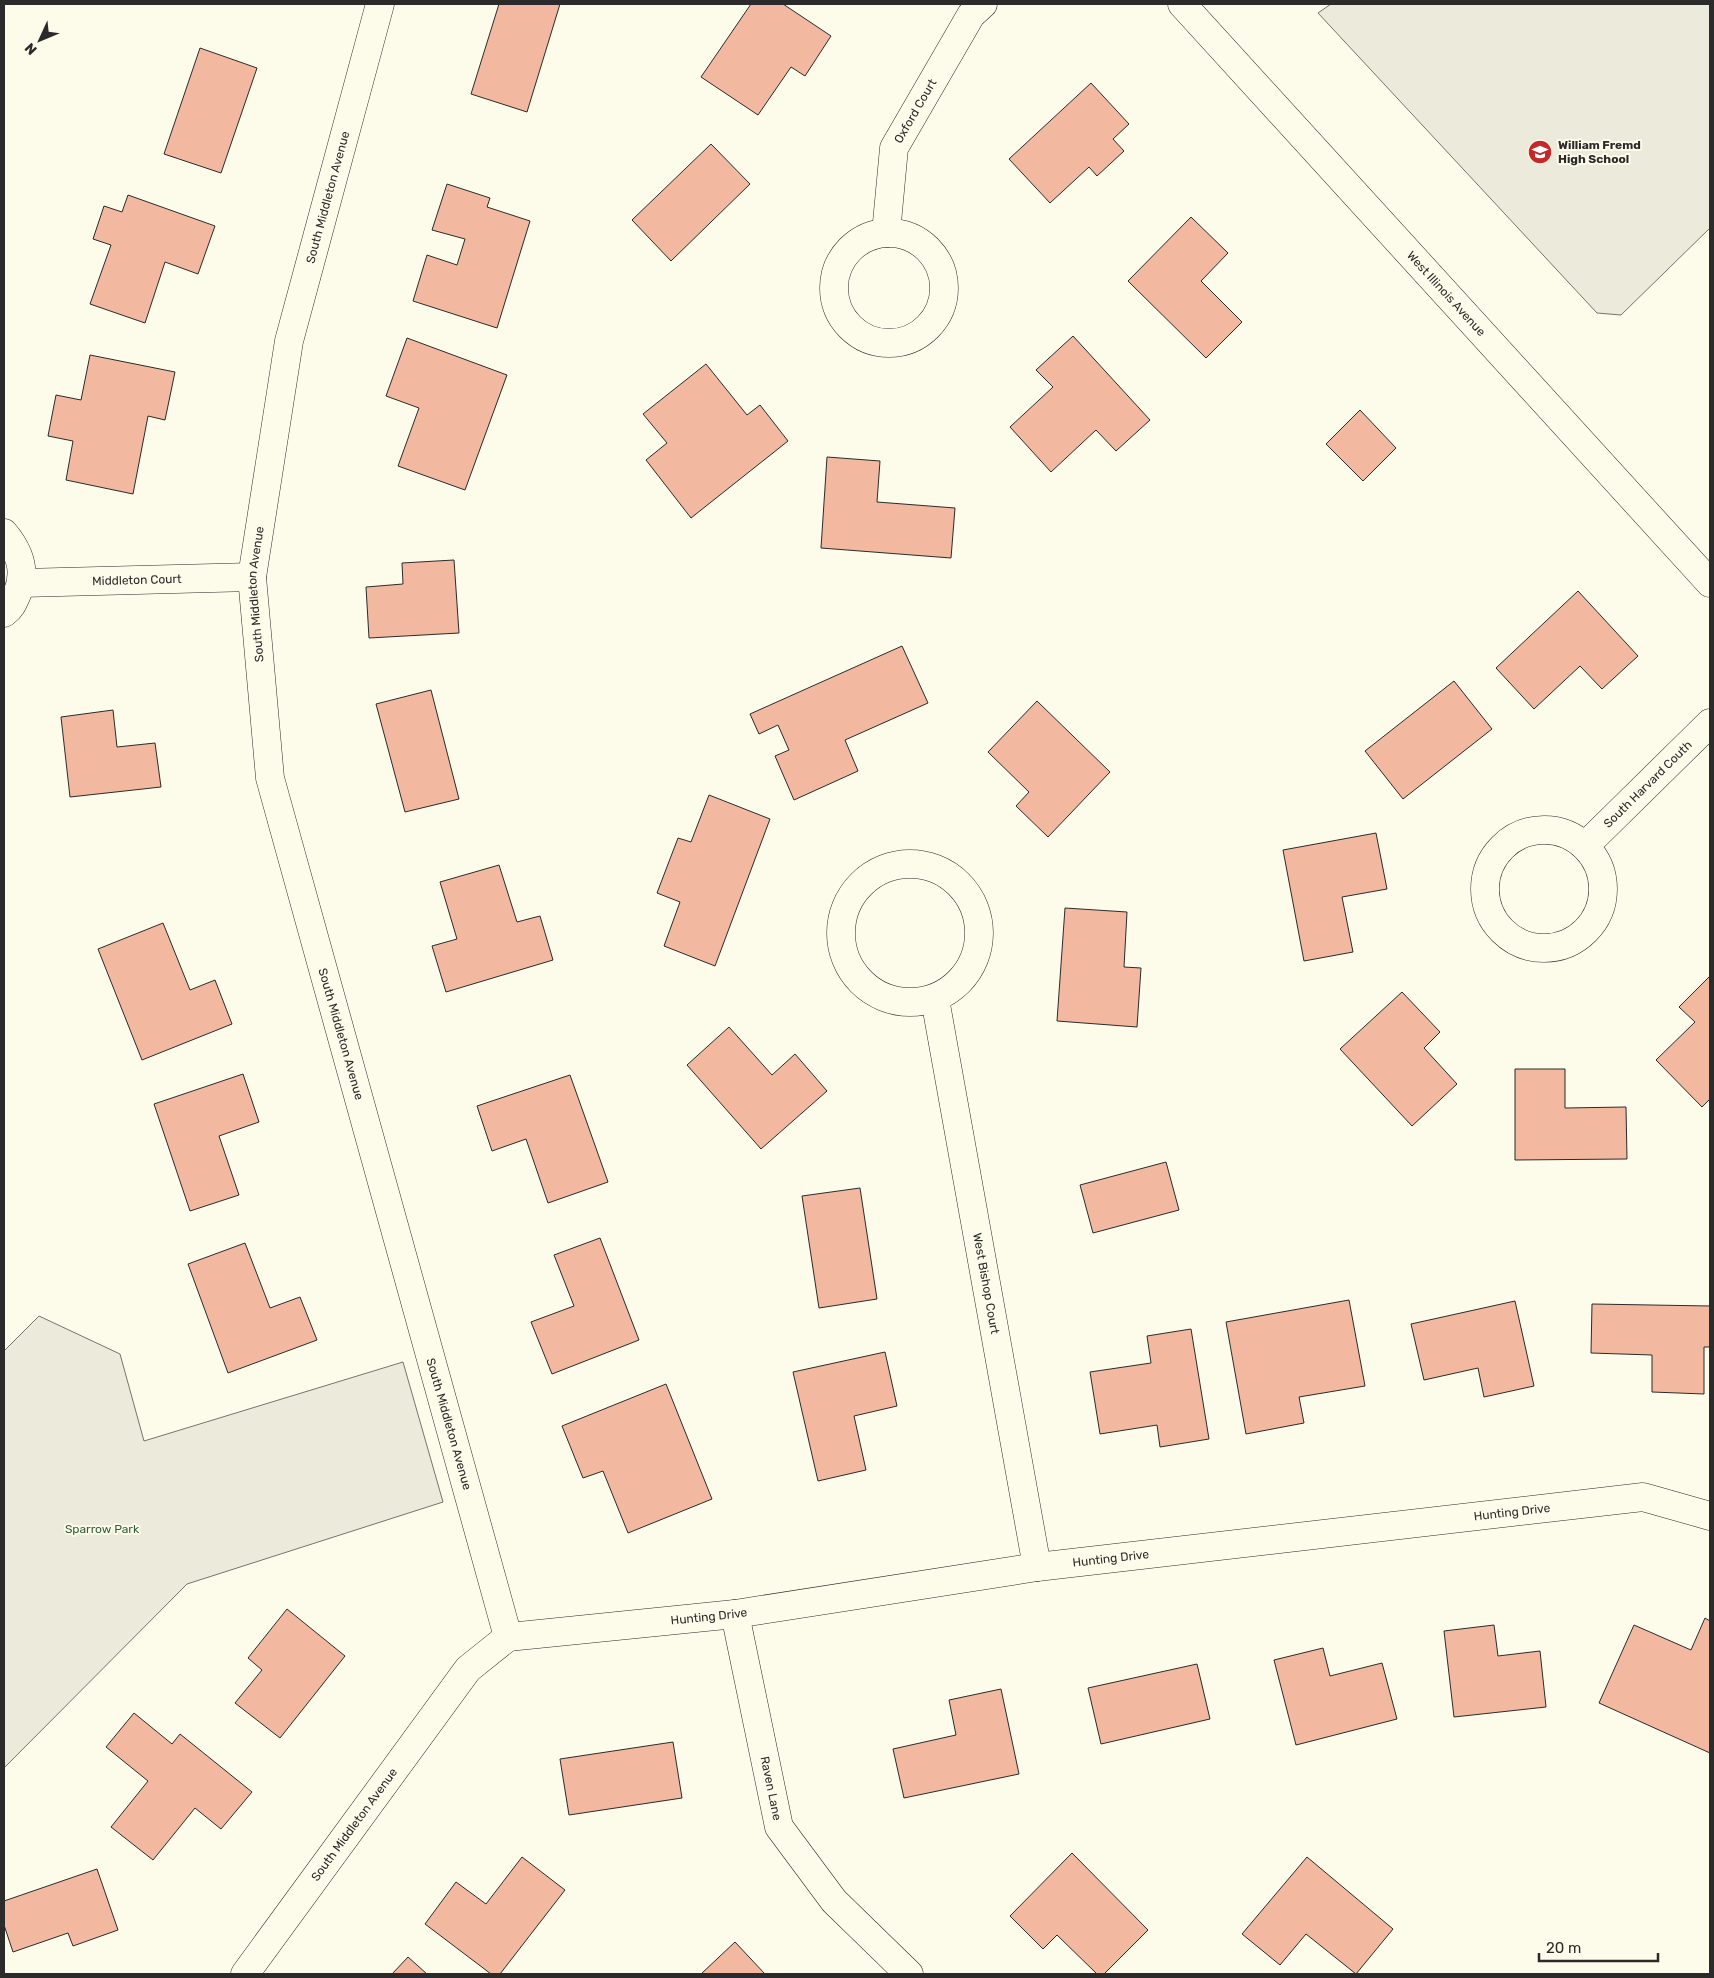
<svg xmlns="http://www.w3.org/2000/svg" width="1714" height="1978" viewBox="0 0 1714 1978" font-family="Rubik,sans-serif">
<style>
.green{fill:#ecebdb;stroke:#74746e}
.building{fill:#f2b8a0;stroke:#2b2b2b}
.lines{fill:none;stroke-linecap:round;stroke-linejoin:round}
.minor-casing{stroke:#2b2b2b;stroke-width:29}
.secondary-casing{stroke:#2b2b2b;stroke-width:29}
.minor{stroke:#fdfbea;stroke-width:28}
.secondary{stroke:#fdfbea;stroke-width:28}
.labels{text-anchor:middle;stroke-width:4;stroke-linejoin:round;paint-order:stroke}
.street-label{font-size:12px;fill:#2b2b2b;stroke:#fdfbea}
.poi-label{font-size:12px;font-weight:bold;fill:#2b2b2b;stroke:#fdfbea;text-anchor:start}
.park-label{font-size:12px;fill:#34623c;stroke:#fdfbea}
</style>
<rect width="100%" height="100%" fill="#fdfbea"/>
<!-- green -->
<g class="green">
<path d="M1331,4H1710V228L1621,315L1597,313L1318,13Z"/>
<path d="M39,1316L120,1354L144,1441L403,1362L443,1502L187,1584L4,1768V1351Z"/>
</g>
<!-- building -->
<g class="building">
<path d="M499,4H560L527,112L471,94Z"/>
<path d="M751,4H783L831,36L805,76L791,67L758,115L701,77Z"/>
<path d="M200,48L257,68L221,173L164,154Z"/>
<path d="M1091,83L1129,124L1113,139L1124,151L1097,176L1089,167L1050,203L1009,159Z"/>
<path d="M711,144L750,184L671,261L632,220Z"/>
<path d="M447,184L490,198L487,207L530,221L497,328L413,301L427,255L457,265L465,239L432,230Z"/>
<path d="M128,195L215,226L198,274L165,262L145,323L90,304L111,245L93,239L104,206L122,212Z"/>
<path d="M1191,217L1228,253L1201,281L1242,322L1206,358L1128,281Z"/>
<path d="M1073,336L1150,420L1116,451L1096,430L1051,472L1010,427L1053,387L1036,370Z"/>
<path d="M407,338L507,375L465,490L398,466L419,408L386,396Z"/>
<path d="M90,355L175,372L165,420L148,416L133,494L66,480L73,441L48,436L56,395L81,400Z"/>
<path d="M706,364L747,415L760,405L788,441L691,518L646,460L667,443L643,414Z"/>
<path d="M1360,410L1396,448L1363,481L1326,444Z"/>
<path d="M827,457L880,461L877,502L955,508L951,558L821,548Z"/>
<path d="M454,560L459,633L369,638L366,587L403,584L402,563Z"/>
<path d="M1578,591L1638,656L1602,689L1580,666L1534,709L1496,668Z"/>
<path d="M902,646L928,703L845,740L858,771L794,800L775,756L789,750L778,725L759,734L750,714Z"/>
<path d="M1454,681L1492,729L1403,799L1365,751Z"/>
<path d="M431,690L459,799L405,812L376,704Z"/>
<path d="M1037,701L1110,772L1048,837L1016,806L1029,792L988,752Z"/>
<path d="M113,710L117,747L155,743L161,787L70,797L61,717Z"/>
<path d="M709,795L770,819L715,966L664,946L680,902L657,893L678,838L691,842Z"/>
<path d="M1376,833L1387,889L1342,897L1353,952L1304,961L1283,850Z"/>
<path d="M499,865L517,922L540,916L553,960L446,992L432,946L457,939L440,882Z"/>
<path d="M1065,908L1127,912L1124,967L1141,968L1137,1027L1057,1021Z"/>
<path d="M163,923L190,990L215,980L232,1024L142,1060L98,949Z"/>
<path d="M1710,976V1099L1702,1107L1656,1060L1695,1022L1679,1007Z"/>
<path d="M1402,992L1440,1032L1424,1048L1457,1084L1412,1126L1340,1049Z"/>
<path d="M729,1027L772,1075L795,1054L827,1091L761,1149L687,1065Z"/>
<path d="M1515,1069H1565V1108L1626,1107L1627,1159L1515,1160Z"/>
<path d="M243,1074L259,1122L219,1136L239,1195L190,1211L154,1104Z"/>
<path d="M570,1075L608,1182L548,1203L526,1139L492,1151L477,1106Z"/>
<path d="M1166,1162L1179,1210L1093,1233L1080,1185Z"/>
<path d="M860,1188L877,1299L819,1308L802,1196Z"/>
<path d="M600,1238L639,1340L552,1374L531,1322L574,1306L554,1255Z"/>
<path d="M245,1243L270,1308L300,1297L317,1340L228,1373L188,1264Z"/>
<path d="M1349,1300L1365,1386L1299,1397L1304,1423L1246,1434L1226,1322Z"/>
<path d="M1515,1301L1534,1386L1484,1397L1478,1368L1424,1380L1411,1324Z"/>
<path d="M1592,1304L1710,1306V1347H1704V1394L1652,1392V1355L1591,1353Z"/>
<path d="M1191,1329L1209,1439L1160,1447L1157,1425L1100,1434L1090,1372L1151,1363L1147,1336Z"/>
<path d="M885,1352L897,1406L854,1416L866,1470L818,1481L793,1372Z"/>
<path d="M666,1384L712,1499L628,1533L603,1471L583,1478L562,1426Z"/>
<path d="M287,1609L345,1656L280,1738L235,1703L262,1670L248,1658Z"/>
<path d="M1705,1618L1710,1621V1753L1599,1703L1634,1625L1691,1650Z"/>
<path d="M1494,1625L1498,1656L1540,1651L1546,1707L1454,1717L1444,1631Z"/>
<path d="M1323,1648L1330,1676L1382,1663L1397,1719L1296,1745L1274,1660Z"/>
<path d="M1197,1664L1210,1719L1101,1744L1088,1688Z"/>
<path d="M1001,1689L1019,1774L904,1798L893,1749L956,1735L949,1700Z"/>
<path d="M134,1713L172,1744L180,1734L252,1792L221,1829L195,1808L153,1860L111,1827L148,1781L106,1747Z"/>
<path d="M673,1742L682,1798L569,1815L560,1759Z"/>
<path d="M1072,1853L1148,1930L1104,1974H1097L1057,1935L1043,1949L1010,1916Z"/>
<path d="M522,1857L565,1890L500,1974H491L425,1924L456,1882L486,1904Z"/>
<path d="M1307,1857L1393,1929L1356,1974L1306,1934L1280,1965L1242,1934Z"/>
<path d="M97,1869L118,1930L73,1946L68,1933L13,1952L4,1925V1901Z"/>
<path d="M735,1942L765,1974H701Z"/>
<path d="M408,1957L427,1974H392Z"/>
</g>
<g class="lines">
<!-- minor casing -->
<g class="minor-casing">
<g id="minor">
<path id="s1" d="M886,233L894,148L971,15L983,4"/>
<circle cx="889" cy="288" r="55"/>
<path d="M4,533C20,552 27,571 17,594C13,603 11,608 4,613"/>
<path id="s2" d="M22,583L252,577"/>
<circle cx="1544" cy="889" r="59"/>
<path id="s3" d="M1585,846L1710,723"/>
<circle cx="910" cy="933" r="69"/>
<path id="s4" d="M935,999L1037,1567"/>
<path id="s5" d="M735,1614L779,1827L834,1901L909,1974"/>
<path id="s6" d="M508,1637L735,1614L1037,1567L1643,1497L1710,1516"/>
<path id="s7" d="M245,1974L468,1669L508,1637L270,778L252,577L289,341L380,4"/>
</g>
</g>
<!-- secondary casing -->
<g class="secondary-casing">
<g id="secondary">
<path id="s8" d="M1182,4L1710,583"/>
</g>
</g>
<!-- minor -->
<use href="#minor" class="minor"/>
<!-- secondary -->
<use href="#secondary" class="secondary"/>
</g>
<!-- icons -->
<defs>
<g id="school-disc" transform="scale(1.25)"><circle r="9.5" fill="#c62828" stroke="#fdfbea"/><path d="M0-5L7-2L0 1L-7-2ZM-4 1L0 2.5L4 1V4Q0 6-4 4Z" fill="#fff"/></g>
</defs>
<g fill-rule="evenodd">
<use href="#school-disc" x="1540" y="152"/>
</g>
<g class="labels">
<!-- street labels -->
<g class="street-label">
<text dy="4" stroke="none"><textPath href="#s1" startOffset="128">Oxford Court</textPath></text>
<text dy="4" stroke="none"><textPath href="#s7" startOffset="1910">South Middleton Avenue</textPath></text>
<text dy="4" stroke="none"><textPath href="#s8" startOffset="392">West Illinois Avenue</textPath></text>
<text dy="4" stroke="none"><textPath href="#s2" startOffset="115">Middleton Court</textPath></text>
<text dy="4" stroke="none"><textPath href="#s7" startOffset="1505">South Middleton Avenue</textPath></text>
<text dy="4" stroke="none"><textPath href="#s3" startOffset="88">South Harvard Couth</textPath></text>
<text transform="translate(341 1034) rotate(74)" y="4">South Middleton Avenue</text>
<text dy="4" stroke="none"><textPath href="#s4" startOffset="289">West Bishop Court</textPath></text>
<text transform="translate(449 1424) rotate(74)" y="4">South Middleton Avenue</text>
<text dy="4" stroke="none"><textPath href="#s6" startOffset="1012">Hunting Drive</textPath></text>
<text dy="4" stroke="none"><textPath href="#s6" startOffset="608">Hunting Drive</textPath></text>
<text dy="4" stroke="none"><textPath href="#s6" startOffset="202">Hunting Drive</textPath></text>
<text dy="4" stroke="none"><textPath href="#s5" startOffset="178">Raven Lane</textPath></text>
<text dy="4" stroke="none"><textPath href="#s7" startOffset="185">South Middleton Avenue</textPath></text>
</g>
<!-- poi labels -->
<g class="poi-label">
<text x="1558" y="149">William Fremd<tspan x="1558" dy="14">High School</tspan></text>
</g>
<!-- park labels -->
<g class="park-label">
<text x="102" y="1533">Sparrow Park</text>
</g>
</g>
<!-- border -->
<rect width="1714" height="1978" fill="none" stroke="#2b2b2b" stroke-width="10"/>
<!-- north arrow -->
<g transform="translate(40 40) rotate(226)" stroke="#fdfbea" stroke-width="4" paint-order="stroke">
<path d="M0-4L9 19L0 12L-9 19Z" fill="#2b2b2b"/>
<text y="-8" font-size="14" font-weight="bold" text-anchor="middle" fill="#2b2b2b">N</text>
</g>
<!-- scale -->
<path d="M1539 1953v8h119v-8" fill="none" stroke="#2b2b2b" stroke-width="2.5"/>
<text x="1546" y="1953" font-size="15" fill="#2b2b2b" stroke="#fdfbea" stroke-width="4" paint-order="stroke">20 m</text>
</svg>
